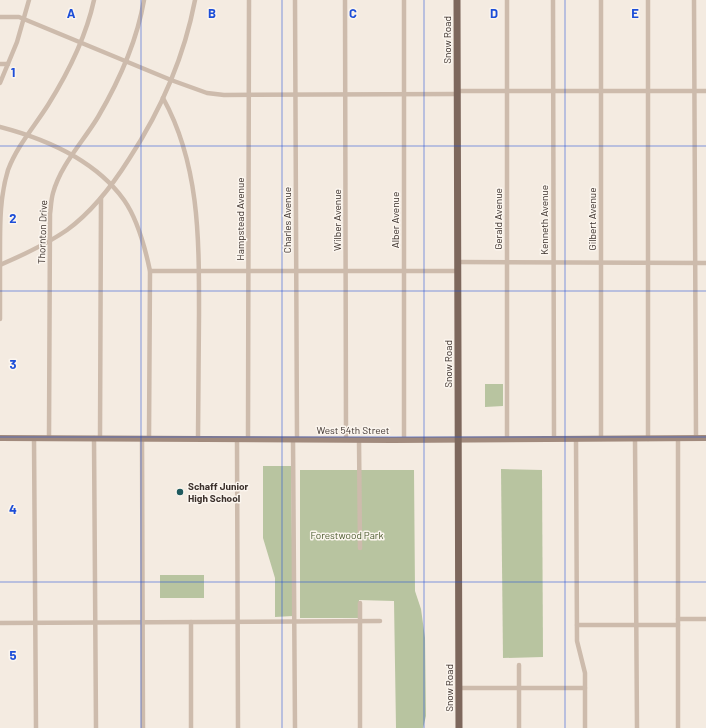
<svg xmlns="http://www.w3.org/2000/svg" width="706" height="728" viewBox="0 0 706 728" font-family="Barlow,sans-serif">
<style>
.green{fill:#b8c4a0}
.lines{fill:none;stroke-linecap:round;stroke-linejoin:round}
.street{stroke:#cdbbac;stroke-width:4.5}
.secondary{stroke:#a18a7d;stroke-width:6}
.primary{stroke:#7d675c;stroke-width:7}
.grid{fill:none;stroke:#1d4ed8;stroke-width:1;stroke-opacity:0.55}
.poi-dot{fill:#1f5a5e;stroke:#fbf5ee;stroke-width:1.5}
.labels{text-anchor:middle;stroke-width:3;stroke-linejoin:round;paint-order:stroke}
.street-label{font-size:10px;fill:#3b302b;stroke:#fbf5ee}
.poi-label{font-size:10px;font-weight:bold;fill:#3b302b;stroke:#fbf5ee;text-anchor:start}
.park-label{font-size:10px;fill:#4a5a2e;stroke:#fbf5ee}
.grid-label{font-size:13px;text-anchor:middle;font-weight:bold;fill:#1d4ed8;stroke:#fbf5ee;stroke-width:3;stroke-linejoin:round;paint-order:stroke}
</style>
<rect width="100%" height="100%" fill="#f4ebe1"/>
<!-- green -->
<g class="green">
<path d="M485,384H503V406L485,407Z"/>
<path d="M263,466H291L293,616L275,617V578L263,538Z"/>
<path d="M501,469L542,470L543,657L503,658Z"/>
<path d="M300,470H414L415,591L421,609L425,638L426,716L423,728H396L394,601L359,600V618H300Z"/>
<rect x="160" y="575" width="44" height="23"/>
</g>
<g class="lines">
<!-- street -->
<g class="street">
<path d="M295,0L297,439"/>
<path d="M345,0L346,439"/>
<path d="M404,0V439"/>
<path d="M507,0V439"/>
<path d="M553,0L554,439"/>
<path d="M601,0V439"/>
<path d="M648,0V439"/>
<path d="M694,0L696,438"/>
<path d="M0,17H19L171,80L207,93L224,95L457,94"/>
<path d="M0,64H8"/>
<path d="M0,83L17,42L29,0"/>
<path d="M457,91H706"/>
<path d="M163,98C200,165 199,240 199,314C199,355 198,397 198,438"/>
<path d="M0,127C46,139 95,160 124,200C138,220 145,247 150,271L149,438"/>
<path d="M458,262L706,263"/>
<path d="M0,265C23,255 47,244 67,230C93,211 112,186 129,159C161,110 184,58 195,0"/>
<path d="M150,271H458"/>
<path d="M0,319C0,295 0,272 0,249C0,222 0,196 8,170C17,146 34,127 48,105C68,73 86,37 94,0"/>
<path d="M34,438L36,728"/>
<path d="M49,438L50,214C51,207 51,200 53,193C61,164 83,142 98,117C119,81 137,41 144,0"/>
<path d="M94,438L96,728"/>
<path d="M100,438L101,198"/>
<path d="M142,438L143,728"/>
<path d="M678,438V728"/>
<path d="M237,439L238,728"/>
<path d="M248,439L249,0"/>
<path d="M293,439L295,728"/>
<path d="M359,439L360,548"/>
<path d="M576,439L577,641L585,673V728"/>
<path d="M635,439L637,728"/>
<path d="M360,603V728"/>
<path d="M678,619H706"/>
<path d="M191,622V728"/>
<path d="M0,623L380,621"/>
<path d="M577,625H678"/>
<path d="M519,665V728"/>
<path d="M459,688H585"/>
</g>
<!-- secondary -->
<path class="secondary" d="M0,438L393,440L706,438"/>
<!-- primary -->
<path class="primary" d="M457,0L459,728"/>
</g>
<!-- grid -->
<path class="grid" d="M141,0V728M282,0V728M424,0V728M565,0V728M0,146H706M0,291H706M0,437H706M0,582H706"/>
<!-- markers -->
<circle class="poi-dot" cx="180" cy="492" r="4"/>
<g class="labels">
<!-- street labels -->
<g class="street-label">
<text transform="translate(447 40) rotate(-90)" y="4">Snow Road</text>
<text transform="translate(240 219) rotate(-90)" y="4">Hampstead Avenue</text>
<text transform="translate(498 219) rotate(-90)" y="4">Gerald Avenue</text>
<text transform="translate(592 219) rotate(-90)" y="4">Gilbert Avenue</text>
<text transform="translate(287 220) rotate(-90)" y="4">Charles Avenue</text>
<text transform="translate(337 220) rotate(-90)" y="4">Wilber Avenue</text>
<text transform="translate(395 220) rotate(-90)" y="4">Alber Avenue</text>
<text transform="translate(544 220) rotate(-90)" y="4">Kenneth Avenue</text>
<text transform="translate(42 232) rotate(-88)" y="4">Thornton Drive</text>
<text transform="translate(448 364) rotate(-90)" y="4">Snow Road</text>
<text x="353" y="434">West 54th Street</text>
<text transform="translate(449 688) rotate(-90)" y="4">Snow Road</text>
</g>
<!-- poi labels -->
<g class="poi-label">
<text x="188" y="490">Schaff Junior<tspan x="188" dy="12">High School</tspan></text>
</g>
<!-- park labels -->
<g class="park-label">
<text x="347" y="539">Forestwood Park</text>
</g>
</g>
<g class="grid-label">
<text x="71" y="18">A</text>
<text x="212" y="18">B</text>
<text x="353" y="18">C</text>
<text x="494" y="18">D</text>
<text x="635" y="18">E</text>
<text x="13" y="77">1</text>
<text x="13" y="223">2</text>
<text x="13" y="369">3</text>
<text x="13" y="514">4</text>
<text x="13" y="660">5</text>
</g>
</svg>
